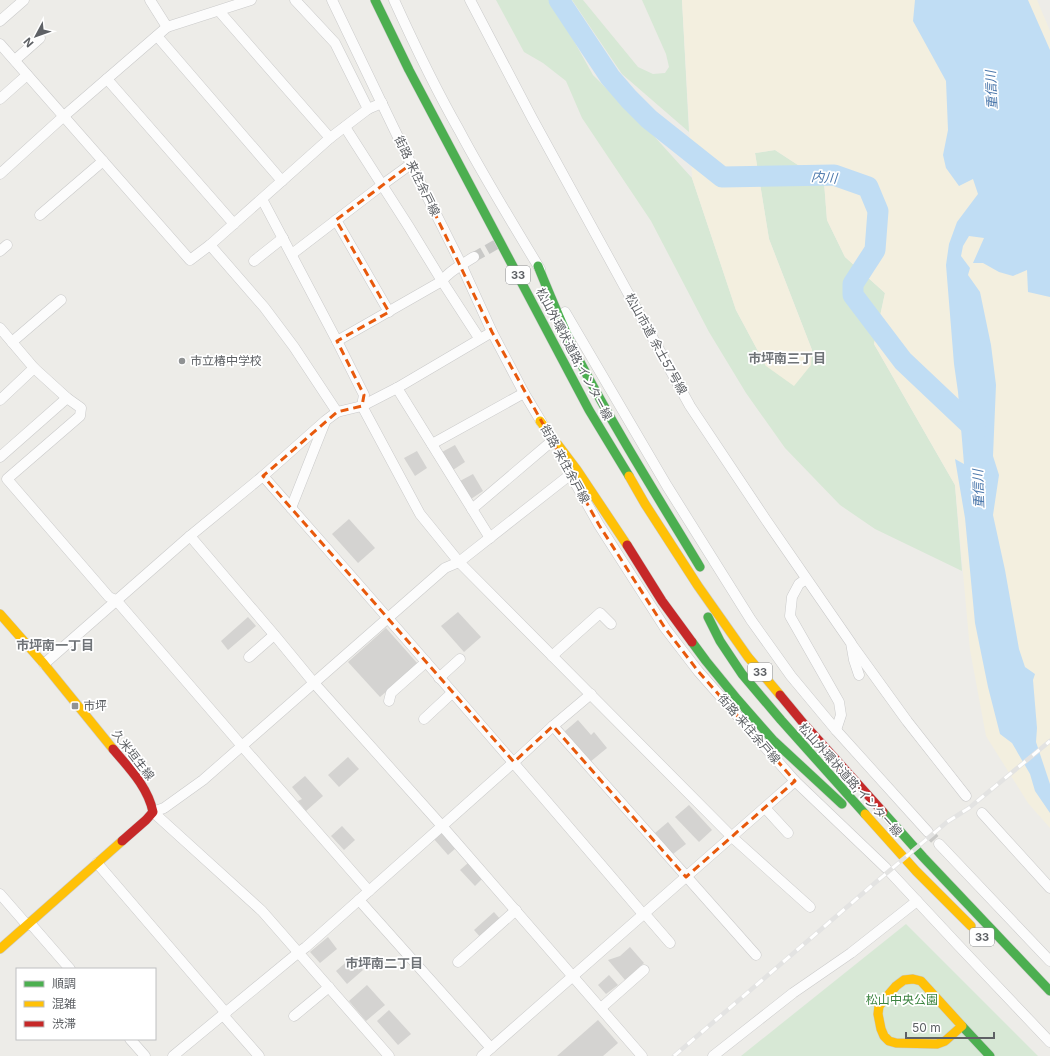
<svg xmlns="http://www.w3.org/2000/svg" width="1050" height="1056" viewBox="0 0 1050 1056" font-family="Inter,'Noto Sans JP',sans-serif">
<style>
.green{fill:#d7e8d5}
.sand{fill:#f3efdf}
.water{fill:#c0ddf4}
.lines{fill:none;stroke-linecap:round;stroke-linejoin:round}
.river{stroke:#c0ddf4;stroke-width:21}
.building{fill:#d4d3d1}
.street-tunnel{stroke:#c9c9c7;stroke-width:10;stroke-dasharray:10 5;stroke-linecap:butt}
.street-casing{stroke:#cacaca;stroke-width:11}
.fast-casing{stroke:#cacac9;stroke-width:10}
.slow-casing{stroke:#cacac9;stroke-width:10}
.jam-casing{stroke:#cacac9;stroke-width:10}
.street{stroke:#fcfcfc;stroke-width:10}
.fast{stroke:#4caf50;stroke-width:9}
.slow{stroke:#ffc107;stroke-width:9}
.jam{stroke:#c62828;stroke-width:9}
.rail-casing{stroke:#e3e3e2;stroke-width:4.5}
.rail{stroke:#fff;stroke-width:3;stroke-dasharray:9;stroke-linecap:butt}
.marked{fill:none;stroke:#e8590c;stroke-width:3;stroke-dasharray:8 5;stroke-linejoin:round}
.poi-dot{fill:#909293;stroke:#fff;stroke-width:1.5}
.labels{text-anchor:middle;stroke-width:3.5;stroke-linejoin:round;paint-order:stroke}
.shield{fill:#fff;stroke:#8e9093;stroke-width:1}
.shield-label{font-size:11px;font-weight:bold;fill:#5e6165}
.street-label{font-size:12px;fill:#5e6165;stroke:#fff}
.poi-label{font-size:12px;fill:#5e6165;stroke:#fff;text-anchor:start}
.park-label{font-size:12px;fill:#3d8541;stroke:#fff}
.water-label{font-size:13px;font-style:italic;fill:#4a77ab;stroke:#fff}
.neighbourhood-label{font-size:13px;font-weight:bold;fill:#6f7377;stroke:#fff}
</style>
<rect width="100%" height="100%" fill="#edece8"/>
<!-- green -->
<g class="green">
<path d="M496,0H551L593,75L653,135L692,178L736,310L766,366L812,350L769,239L755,153L775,150L824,182L827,220L845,257L885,293L874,344L955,485L962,571L875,529L840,505L785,448L746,393L709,332L651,221L582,118L566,81L543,63L524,52Z"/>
<path d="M572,0H583L638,67L653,74L665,73L669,67L666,54L642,0H682L689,132L622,74Z"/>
<path d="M906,924L1038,1056H741Z"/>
</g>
<!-- sand -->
<path class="sand" d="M682,0H1037L1050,31V828L1028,803L986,736L970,650L955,485L874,344L885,293L845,257L827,220L824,182L775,150L755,153L769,239L812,350L811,365L794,386L766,366L736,310L692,178Z"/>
<!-- water -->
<path class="water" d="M915,0H1028L1050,50V297L1028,292L1027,270L1013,276L999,272L983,263H973L984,238L969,236L963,246L961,256L970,268L968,275L980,292L991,345L996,385L993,456L999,475L993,515L1005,570L1019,649L1025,667L1035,674L1033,680L1037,728L1036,742L1050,784V813L1035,791L1030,774L1012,743L1000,734L988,687L975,623L965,518L955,459L964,464L958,392L954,364L946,265L949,244L957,222L978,194L973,179L959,186L946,168L943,155L948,130L946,81L913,21Z"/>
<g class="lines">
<!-- river -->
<path class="river" d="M559,0L610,77L629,99L649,119L722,177L834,175L868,187L878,211L875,250L853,284V295L903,361L976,430"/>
</g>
<!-- building -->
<g class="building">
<path d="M455,445L465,462L453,470L442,452Z"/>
<path d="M417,451L427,468L415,476L404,458Z"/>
<path d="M473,474L483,491L471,499L460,481Z"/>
<path d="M349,519L375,548L358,563L332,534Z"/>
<path d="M458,612L481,637L464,652L441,626Z"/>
<path d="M248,617L256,626L228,650L221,641Z"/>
<path d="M386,628L418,664L380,697L348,662Z"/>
<path d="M578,720L591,735L594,732L607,748L590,762L564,732Z"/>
<path d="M348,757L359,769L339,787L328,775Z"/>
<path d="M305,776L323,796L306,811L298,801L302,799L292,787Z"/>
<path d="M689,805L712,830L699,842L675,817Z"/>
<path d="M668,822L686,844L673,854L655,833Z"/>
<path d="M342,826L355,840L344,850L331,836Z"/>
<path d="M441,831L456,848L448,855L433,838Z"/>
<path d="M468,863L482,879L475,886L460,870Z"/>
<path d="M494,912L501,920L481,938L474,930Z"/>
<path d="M328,937L337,949L320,963L310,952Z"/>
<path d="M630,947L644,963L625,980L608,960L620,956Z"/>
<path d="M352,957L363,970L347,984L336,971Z"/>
<path d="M609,975L618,985L606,994L598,985Z"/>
<path d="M367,985L385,1005L366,1021L349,1001Z"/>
<path d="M389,1010L411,1034L398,1045L377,1021Z"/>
<path d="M598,1020L618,1043L603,1056H557Z"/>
</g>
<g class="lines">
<!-- street-tunnel -->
<g class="street-tunnel">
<path d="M474,257L504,240"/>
<path d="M928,832L939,844"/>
</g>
<!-- street casing -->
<g class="street-casing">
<g id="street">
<path d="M150,0L167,27"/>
<path d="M295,0L335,43L368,109"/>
<path d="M332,0L411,164L461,264L492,332L524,393L542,423"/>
<path d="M394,0C414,44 435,88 459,130C484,177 512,223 540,269"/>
<path d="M470,0L532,118L690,406L766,520L851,643L854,660L859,675"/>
<path d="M219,11L330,138"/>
<path d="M0,21L24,0"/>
<path d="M157,36L282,181"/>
<path d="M0,44L190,260L210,245L330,138L368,109L382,103"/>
<path d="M15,60L40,38"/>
<path d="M107,79L234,224"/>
<path d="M0,99L27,75"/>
<path d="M345,127L409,227L442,281L479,338"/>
<path d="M0,174L64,116L167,27L251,0"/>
<path d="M262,199L337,341L364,395L362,406L420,514L459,562L732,837L810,907"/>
<path d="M40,215L103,161"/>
<path d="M336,220L389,312"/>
<path d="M210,245L264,307L294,347L337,412"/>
<path d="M0,251L7,245"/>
<path d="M292,254L382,185L411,164"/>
<path d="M254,261L283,238"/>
<path d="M565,312L667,486L751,620L791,676L836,730L928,832"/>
<path d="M0,328L34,368L67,398L81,408L80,416L7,479L109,597L116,600L242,746L369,891"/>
<path d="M337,341L442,281C449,271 463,264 474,257"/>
<path d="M12,342L61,300"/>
<path d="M397,388L490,538"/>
<path d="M0,400L34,368"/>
<path d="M432,444L524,393"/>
<path d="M0,457L67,398"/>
<path d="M263,476C391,621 518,767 643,914"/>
<path d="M573,479L599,525L665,628L698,671L795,781L886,868"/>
<path d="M291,508L325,422"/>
<path d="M472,509L552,441"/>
<path d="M190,536L277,638L314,683L442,826L642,1056"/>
<path d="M806,579L799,584L792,597L790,616L839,702L841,715L836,730"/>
<path d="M852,645L907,721L966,796"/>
<path d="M552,656L600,613L611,624"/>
<path d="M249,657L274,635"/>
<path d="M44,664L190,536L263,476L325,421L337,412L362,406L397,388L492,332"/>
<path d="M439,678L460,659"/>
<path d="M389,701L391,693L426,662"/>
<path d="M424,719L452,693"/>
<path d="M553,726L756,955"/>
<path d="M765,808L788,833"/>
<path d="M982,813L1050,888"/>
<path d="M939,844L1050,961"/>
<path d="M97,863L226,1013"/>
<path d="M889,871L958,945L1050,1042"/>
<path d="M0,894L27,925"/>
<path d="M359,900L491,1048"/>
<path d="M644,913L670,943"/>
<path d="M30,923L70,969"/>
<path d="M458,962L516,910"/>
<path d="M601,1008L644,970"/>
<path d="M223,1015L259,1056"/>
<path d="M294,1016L329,987"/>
<path d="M130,1039L145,1056"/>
<path d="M173,1056L299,952L306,947L514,762L553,726L591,694"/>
<path d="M389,1056L262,911L153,812L164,808L203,780L445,568L459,562L571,474"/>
<path d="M482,1056L795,781"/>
<path d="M713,1056L793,993L851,953L917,901"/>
</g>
</g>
<!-- fast casing -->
<g class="fast-casing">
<g id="fast">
<path d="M375,0L409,70L589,410L629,476"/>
<path d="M538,266C551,298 564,330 579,360C616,431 659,499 700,567"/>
<path d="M708,617L720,641L742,674L781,720L865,814"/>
<path d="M692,642L706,661L737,699L773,740L842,804"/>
<path d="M883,812L923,857L1050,991"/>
<path d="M962,1026L990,1056"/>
</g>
</g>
<!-- slow casing -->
<g class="slow-casing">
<g id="slow">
<path d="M540,421L577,470L627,545"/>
<path d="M629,476L645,504L698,586L748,657L780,695"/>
<path d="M0,614L44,664L113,749"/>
<path d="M865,814L916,871L971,926"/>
<path d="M0,949L122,841"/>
<path d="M913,979L921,981L962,1026L945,1041L937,1044L896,1043L889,1041L884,1036L881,1029L878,1014L879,1006L896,986L904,980Z"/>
</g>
</g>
<!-- jam casing -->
<g class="jam-casing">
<g id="jam">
<path d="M627,545L662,601L692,642"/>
<path d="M780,695L804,724L883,812"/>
<path d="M113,749C129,768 148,787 153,812L146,820L122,841"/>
</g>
</g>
<!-- street -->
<use href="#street" class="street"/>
<!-- fast -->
<use href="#fast" class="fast"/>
<!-- slow -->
<use href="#slow" class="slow"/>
<!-- jam -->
<use href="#jam" class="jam"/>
<!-- rail casing -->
<g class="rail-casing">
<path id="rail" d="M674,1056L869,888L947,822L969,808L1050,741"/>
</g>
<!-- rail -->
<use href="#rail" class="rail"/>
</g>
<!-- marked area -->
<path class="marked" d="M411,164L492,332L599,525L665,628L698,671L795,781L686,877L553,726L514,762L263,476L337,412L362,406L364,395L337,341L389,312L336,220Z"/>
<!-- markers -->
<g class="poi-dot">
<circle cx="182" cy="361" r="4"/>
<rect x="71" y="702" width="8" height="8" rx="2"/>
</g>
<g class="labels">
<!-- shield labels -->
<g class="shield">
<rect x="506" y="266" width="24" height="18" rx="3"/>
<rect x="748" y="663" width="24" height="18" rx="3"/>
<rect x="970" y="928" width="24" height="18" rx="3"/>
</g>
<g class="shield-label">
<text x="518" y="279">33</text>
<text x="760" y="676">33</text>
<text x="982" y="941">33</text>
</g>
<!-- street labels -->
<g class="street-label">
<text transform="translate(417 176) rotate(64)" y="4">街路 来住余戸線</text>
<text transform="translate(656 344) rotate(61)" y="4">松山市道 余土57号線</text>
<text transform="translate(574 354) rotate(62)" y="4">松山外環状道路;インター線</text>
<text transform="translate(565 464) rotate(61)" y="4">街路 来住余戸線</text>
<text transform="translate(749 729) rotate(49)" y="4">街路 来住余戸線</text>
<text transform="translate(133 755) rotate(52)" y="4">久米垣生線</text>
<text transform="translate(850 780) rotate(48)" y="4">松山外環状道路;インター線</text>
</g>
<!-- poi labels -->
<g class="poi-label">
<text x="190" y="365">市立椿中学校</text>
<text x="83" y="710">市坪</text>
</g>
<!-- park labels -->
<g class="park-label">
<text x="902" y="1004">松山中央公園</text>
</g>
<!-- water labels -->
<g class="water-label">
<text transform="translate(991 90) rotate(-93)" y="5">重信川</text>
<text transform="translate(824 177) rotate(4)" y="5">内川</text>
<text transform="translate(978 489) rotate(-92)" y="5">重信川</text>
</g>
<!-- neighbourhood labels -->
<g class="neighbourhood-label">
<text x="787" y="363">市坪南三丁目</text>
<text x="55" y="650">市坪南一丁目</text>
<text x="384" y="968">市坪南二丁目</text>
</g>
</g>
<!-- legend -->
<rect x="16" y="968" width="140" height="72" fill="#ffffff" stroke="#bfc0c1"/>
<rect x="24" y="981" width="20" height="6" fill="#4caf50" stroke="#bfc0c1"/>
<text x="52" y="988" font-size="12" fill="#5e6165">順調</text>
<rect x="24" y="1001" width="20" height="6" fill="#ffc107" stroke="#bfc0c1"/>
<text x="52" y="1008" font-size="12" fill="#5e6165">混雑</text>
<rect x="24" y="1021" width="20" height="6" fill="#c62828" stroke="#bfc0c1"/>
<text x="52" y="1028" font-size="12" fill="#5e6165">渋滞</text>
<!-- north arrow -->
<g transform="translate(36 36) rotate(229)" stroke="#ffffff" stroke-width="3" paint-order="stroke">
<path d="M0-3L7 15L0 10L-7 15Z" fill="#5e6165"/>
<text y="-6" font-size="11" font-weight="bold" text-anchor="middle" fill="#5e6165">N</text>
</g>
<!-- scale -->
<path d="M906 1032v6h88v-6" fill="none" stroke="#5e6165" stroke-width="2"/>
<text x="912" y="1032" font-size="12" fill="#5e6165" stroke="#ffffff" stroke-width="3" paint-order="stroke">50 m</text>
</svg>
